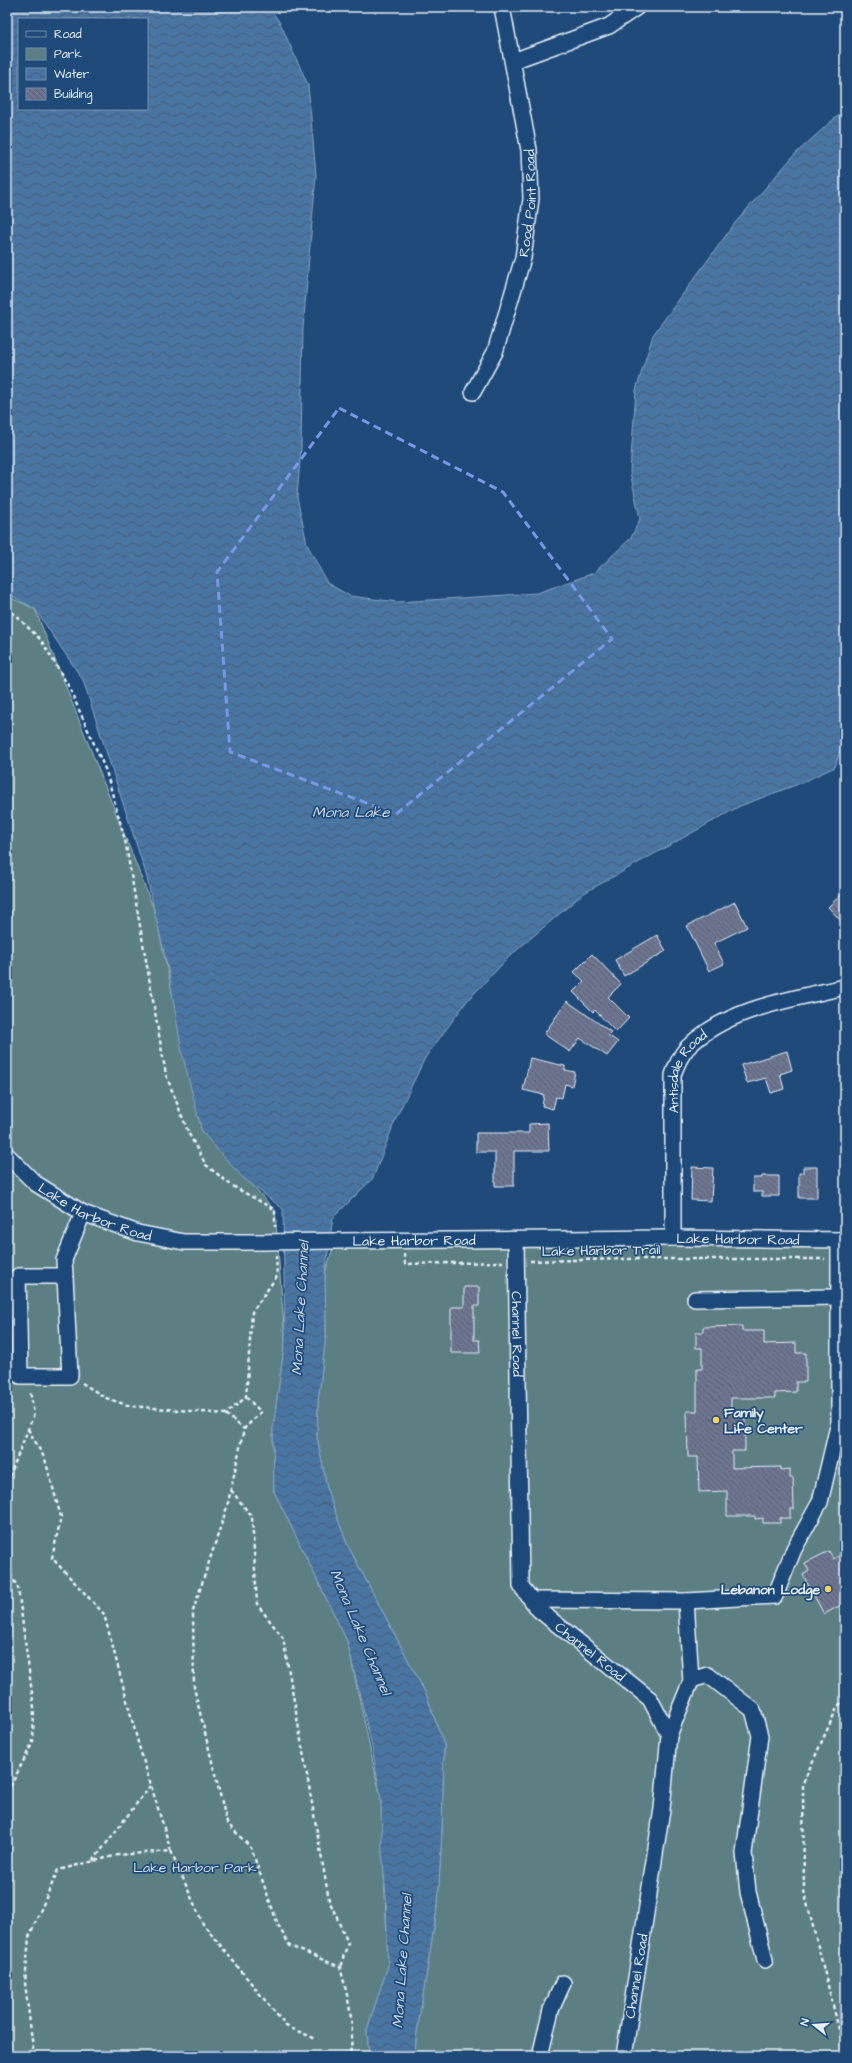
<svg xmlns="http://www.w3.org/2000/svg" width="852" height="2063" viewBox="0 0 852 2063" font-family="'Architects Daughter',sans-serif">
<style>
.park{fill:#5b7f84;stroke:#a2b8be}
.water{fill:url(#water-waves);stroke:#89a6c5;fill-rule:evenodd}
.building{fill:url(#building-back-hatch);stroke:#e8f1f8}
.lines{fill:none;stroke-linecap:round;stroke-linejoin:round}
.minor-casing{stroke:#e8f1f8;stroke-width:18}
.path{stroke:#e8f1f8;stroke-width:2.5;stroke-dasharray:4 3;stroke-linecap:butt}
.minor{stroke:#1f4a7a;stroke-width:15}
.minor-bridge-casing{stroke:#e8f1f8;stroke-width:18;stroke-linecap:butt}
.minor-bridge{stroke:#1f4a7a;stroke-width:15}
.marked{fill:none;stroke:#7897e6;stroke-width:3;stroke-dasharray:8 5;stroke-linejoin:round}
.poi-dot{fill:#ffd166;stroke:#1f4a7a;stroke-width:1.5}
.labels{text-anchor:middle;stroke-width:3.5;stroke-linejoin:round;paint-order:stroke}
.street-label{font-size:14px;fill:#e8f1f8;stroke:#1f4a7a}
.poi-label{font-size:14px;font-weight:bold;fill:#e8f1f8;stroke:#1f4a7a;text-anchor:start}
.park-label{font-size:14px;fill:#d3e0e7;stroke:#1f4a7a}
.water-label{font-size:15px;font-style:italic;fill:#d0deeb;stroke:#1f4a7a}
</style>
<defs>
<pattern id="water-waves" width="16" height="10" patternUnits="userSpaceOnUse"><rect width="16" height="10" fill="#4974a3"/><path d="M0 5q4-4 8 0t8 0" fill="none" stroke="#485e76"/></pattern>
<pattern id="building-back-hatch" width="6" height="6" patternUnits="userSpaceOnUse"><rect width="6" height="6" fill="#6d7491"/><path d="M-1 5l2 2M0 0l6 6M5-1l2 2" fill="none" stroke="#5b6071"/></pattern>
</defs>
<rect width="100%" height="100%" fill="#1f4a7a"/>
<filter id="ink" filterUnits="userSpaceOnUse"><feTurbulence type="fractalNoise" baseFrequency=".025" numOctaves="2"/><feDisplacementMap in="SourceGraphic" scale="8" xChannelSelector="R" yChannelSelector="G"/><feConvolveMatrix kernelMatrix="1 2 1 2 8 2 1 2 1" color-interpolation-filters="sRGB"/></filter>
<g filter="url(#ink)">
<!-- park -->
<g class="park">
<path d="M7,596L35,609L155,912L202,1132L275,1210L285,1340L273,1429L274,1491L347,1641L381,1799L388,1966L367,2030L369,2056H7Z"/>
<path d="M845,1240V2056H415L416,2038L438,1902L442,1830L444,1745L426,1694L347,1544L328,1493L317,1437L318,1401L326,1336L325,1273L335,1241Z"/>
</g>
<!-- water -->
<path class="water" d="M7,7H269L280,23L308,85L316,175L303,328L301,448L297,497L307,544L327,583L350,596L398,602L537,593L594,573L631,538L640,519L630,472L636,390L653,335L735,223L795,154L835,118L845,112V735L835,767L801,783L740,806L584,893L511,955L467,1001L425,1058L396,1118L373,1178L333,1218L325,1273L326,1336L318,1401L317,1437L328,1493L347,1544L426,1694L444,1745L442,1830L438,1902L416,2038L415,2056H369L367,2030L388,1966L386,1897L382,1851L381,1799L372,1747L347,1641L274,1491L273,1429L285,1340L283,1209L242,1177L202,1132L182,1053L169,974L146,874L83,680L35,609L7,593ZM19,19H147V109H19Z"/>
<!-- building -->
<g class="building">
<path d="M845,891V925L828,907Z"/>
<path d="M735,902L747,927L714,943L724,964L709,971L687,926Z"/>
<path d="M657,935L666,951L624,976L615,960Z"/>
<path d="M592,954L621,984L608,997L629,1018L616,1032L595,1010L593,1012L573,992L584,981L574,972Z"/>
<path d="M567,1001L611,1032L608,1035L618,1042L607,1056L580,1038L570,1052L544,1034Z"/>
<path d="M787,1051L792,1070L780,1074L784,1089L771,1093L766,1078L747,1083L741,1065Z"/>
<path d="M530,1058L565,1066V1070L575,1072L572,1086L565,1084L562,1098L556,1097L553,1109L542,1106L544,1095L523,1090Z"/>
<path d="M548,1123L549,1151H514V1186H495V1152H476V1133H529V1124Z"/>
<path d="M692,1167L713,1168L711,1201L691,1200Z"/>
<path d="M803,1167H817V1198H799V1173H803Z"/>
<path d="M762,1176H779V1196H762V1192H753V1178H762Z"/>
<path d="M464,1287H479V1306H474V1340H479L480,1353H451V1307H464Z"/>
<path d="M742,1326V1331H764V1344L796,1343V1353H806V1382H796V1392L775,1393V1398H731V1414H745V1426L749,1427L750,1433L745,1436V1451H732V1468L781,1467V1470L790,1469V1478H793L794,1509H790V1518H780V1523H763V1518L755,1519V1516H727V1491L699,1492L698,1457H688L687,1411H697V1369H702V1348H696V1332H703V1327Z"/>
<path d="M829,1551L833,1559L845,1553V1603L824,1614L803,1575L809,1571L805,1563Z"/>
</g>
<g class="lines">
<!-- minor casing -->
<g class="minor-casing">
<g id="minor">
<path d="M513,61L609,26L637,7"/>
<path id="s1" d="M473,392L495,352L523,258L531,199L529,150L502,7"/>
<path id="s2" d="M7,1155L35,1183L83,1213L138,1233L184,1242H260"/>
<path id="s3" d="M673,1238V1075C676,1066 680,1056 687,1048C726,1008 793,999 845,987"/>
<path id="s4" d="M516,1240L521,1586L539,1610L650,1699L669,1735L662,1809L624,2056"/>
<path id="s5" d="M335,1241L673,1238L845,1240"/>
<path d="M65,1276H18L20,1376H70L65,1276L64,1260L83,1213"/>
<path d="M695,1299L838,1297"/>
<path d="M532,1600L686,1601L691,1681L669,1735"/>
<path d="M686,1601L775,1596L794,1549L820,1502L839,1422V1240"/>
<path d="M691,1680L708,1675L753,1710L760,1736L744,1853L748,1892L765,1960"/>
<path d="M540,2056L551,2010L563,1983"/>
</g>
</g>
<!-- path -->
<g class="path">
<path d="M7,607L41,640L69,687L106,771L125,840L166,1075L189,1134L206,1165L231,1185L275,1210V1227"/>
<path d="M404,1254L405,1264L503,1262"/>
<path d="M530,1261L625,1259H825"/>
<path d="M82,1383L106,1398L130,1406L226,1414L246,1397L252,1312L277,1276L276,1256"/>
<path d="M246,1397L261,1412L244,1429L227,1507L193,1611L194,1688L227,1823L251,1848L278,1925L290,1946L340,1967C347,1993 357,2030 349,2056"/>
<path d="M226,1414L244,1429"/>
<path d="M28,1429L45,1459L61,1517L52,1558L104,1614L139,1746L171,1851L118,1855L58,1870L29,1937L25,1983L34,2056"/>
<path d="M7,1483L34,1414L30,1391"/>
<path d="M231,1490L252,1517L257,1604L283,1638L329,1900L348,1943L340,1967"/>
<path d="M7,1568L18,1588L34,1708L33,1742L7,1793"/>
<path d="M845,1697L837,1708L803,1783L804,1891L845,2053"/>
<path d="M171,1851L203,1924L286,2026L316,2039"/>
<path d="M93,1861L150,1786"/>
<path d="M7,2054L8,2056"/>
</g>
<!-- minor -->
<use href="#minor" class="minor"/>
<!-- minor-bridge casing -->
<g class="minor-bridge-casing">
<path id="minor-bridge" d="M260,1242L335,1241"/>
</g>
<!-- minor-bridge -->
<use href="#minor-bridge" class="minor-bridge"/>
</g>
</g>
<!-- marked area -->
<path class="marked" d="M339,408L503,492L612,639L396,814L230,752L217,572Z"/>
<!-- markers -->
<g class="poi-dot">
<circle cx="716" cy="1420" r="4"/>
<circle cx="828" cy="1589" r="4"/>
</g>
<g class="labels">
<!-- street labels -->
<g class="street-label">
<text dy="5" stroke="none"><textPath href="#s1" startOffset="199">Rood Point Road</textPath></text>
<text dy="5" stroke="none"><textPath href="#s3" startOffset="171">Antisdale Road</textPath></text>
<text dy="5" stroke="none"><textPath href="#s2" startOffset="107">Lake Harbor Road</textPath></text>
<text dy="5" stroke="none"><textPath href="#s5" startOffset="403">Lake Harbor Road</textPath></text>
<text dy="5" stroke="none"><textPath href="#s5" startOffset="79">Lake Harbor Road</textPath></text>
<text transform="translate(601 1250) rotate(-1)" y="5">Lake Harbor Trail</text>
<text dy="5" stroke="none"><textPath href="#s4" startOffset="94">Channel Road</textPath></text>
<text dy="5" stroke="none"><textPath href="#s4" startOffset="442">Channel Road</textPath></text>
<text transform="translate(636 1976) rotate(-81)" y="5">Channel Road</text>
</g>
<!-- poi labels -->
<g class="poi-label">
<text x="724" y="1417">Family<tspan x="724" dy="16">Life Center</tspan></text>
<text x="820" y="1594" text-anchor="end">Lebanon Lodge</text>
</g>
<!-- park labels -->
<g class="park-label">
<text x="195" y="1872">Lake Harbor Park</text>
</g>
<!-- water labels -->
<g class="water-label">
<text x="351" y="817">Mona Lake</text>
<text transform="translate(300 1308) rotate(-87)" y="5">Mona Lake Channel</text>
<text transform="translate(361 1632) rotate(67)" y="5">Mona Lake Channel</text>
<text transform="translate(402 1961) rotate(-86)" y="5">Mona Lake Channel</text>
</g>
</g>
<!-- margin -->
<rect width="852" height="2063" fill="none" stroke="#1f4a7a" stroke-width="24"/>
<rect x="12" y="12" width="828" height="2039" fill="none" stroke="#e8f1f8" stroke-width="1.5" filter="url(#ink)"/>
<!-- legend -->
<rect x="18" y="18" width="130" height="92" fill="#1f4a7a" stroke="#6f8dac"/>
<rect x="26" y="31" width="20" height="6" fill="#1f4a7a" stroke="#6f8dac"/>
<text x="54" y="38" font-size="12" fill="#e8f1f8">Road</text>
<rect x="26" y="48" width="20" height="12" fill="#5b7f84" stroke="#6f8dac"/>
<text x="54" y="58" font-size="12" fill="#e8f1f8">Park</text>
<rect x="26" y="68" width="20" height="12" fill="url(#water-waves)" stroke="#6f8dac"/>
<text x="54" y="78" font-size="12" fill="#e8f1f8">Water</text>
<rect x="26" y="88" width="20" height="12" fill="url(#building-back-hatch)" stroke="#6f8dac"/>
<text x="54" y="98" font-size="12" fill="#e8f1f8">Building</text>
<!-- north arrow -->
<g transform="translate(814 2025) rotate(287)" stroke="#1f4a7a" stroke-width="3" paint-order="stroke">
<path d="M0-3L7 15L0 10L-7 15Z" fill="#e8f1f8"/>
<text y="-6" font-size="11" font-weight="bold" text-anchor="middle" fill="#e8f1f8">N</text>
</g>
</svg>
